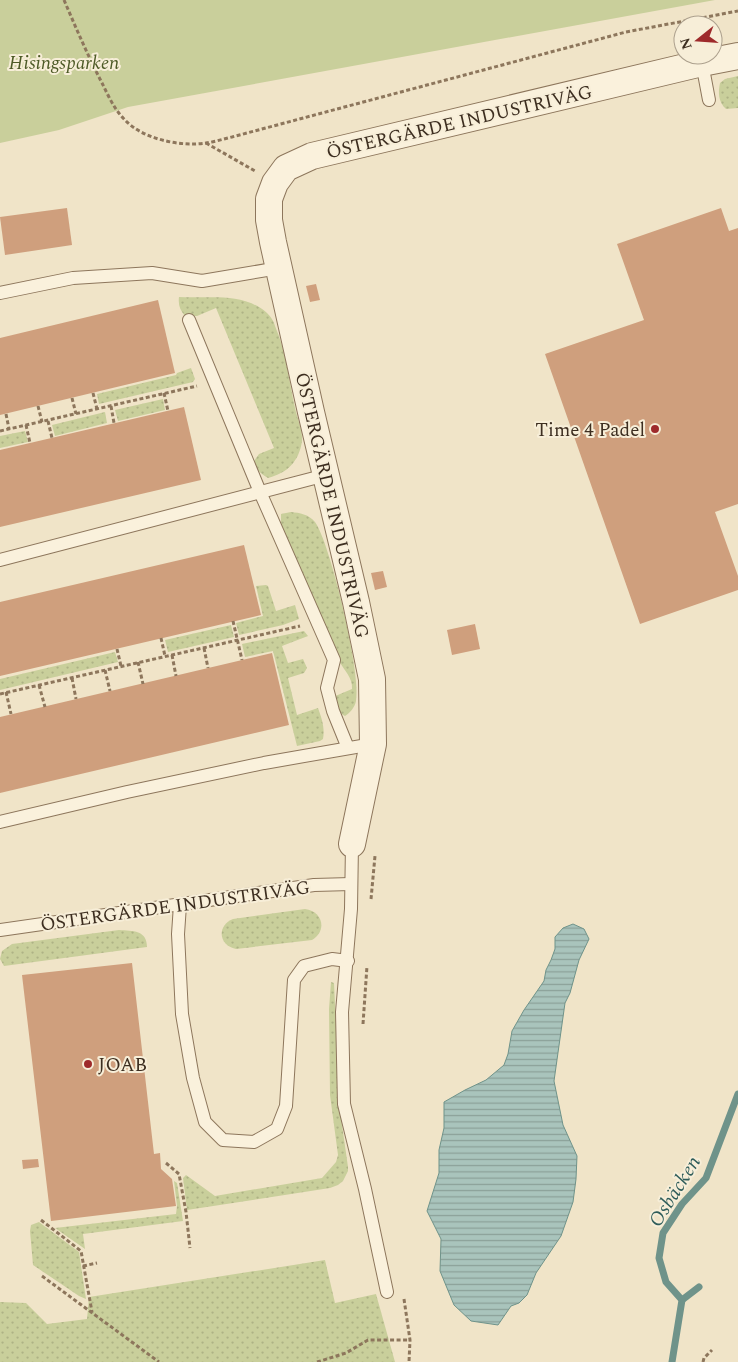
<svg xmlns="http://www.w3.org/2000/svg" width="738" height="1362" viewBox="0 0 738 1362" font-family="Spectral,serif">
<style>
.grass{fill:url(#grass-dots)}
.park{fill:#c9cf9b}
.water{fill:url(#water-rules);stroke:#6f938a}
.lines{fill:none;stroke-linecap:round;stroke-linejoin:round}
.stream{stroke:#6f938a;stroke-width:7}
.building{fill:#cf9f7d}
.service-casing{stroke:#8d765c;stroke-width:14}
.minor-casing{stroke:#8d765c;stroke-width:28}
.path{stroke:#8d765c;stroke-width:3;stroke-dasharray:4 2.5;stroke-linecap:butt}
.service{stroke:#faf1dc;stroke-width:12}
.minor{stroke:#faf1dc;stroke-width:26}
.poi-dot{fill:#9e2a2b;stroke:#f7eed8;stroke-width:2}
.labels{text-anchor:middle;stroke-width:4;stroke-linejoin:round;paint-order:stroke}
.park-label{font-size:19px;font-style:italic;fill:#4d5a26;stroke:#f7eed8}
.street-label{font-size:19px;fill:#3d2e20;stroke:#f7eed8}
.poi-label{font-size:19px;fill:#3d2e20;stroke:#f7eed8;text-anchor:end}
.water-label{font-size:20px;font-style:italic;fill:#2f5d5a;stroke:#f7eed8}
</style>
<defs>
<pattern id="grass-dots" width="8" height="8" patternUnits="userSpaceOnUse" patternTransform="scale(1.25)"><rect width="8" height="8" fill="#c9cf9b"/><path d="M2 2h.1M6 6h.1" fill="none" stroke="#aeb285" stroke-width="1.8" stroke-linecap="round"/></pattern>
<pattern id="water-rules" width="6" height="5" patternUnits="userSpaceOnUse" patternTransform="scale(1.25)"><rect width="6" height="5" fill="#a9c4bc"/><path d="M0 2.5h6" fill="none" stroke="#8ba098"/></pattern>
</defs>
<rect width="100%" height="100%" fill="#f0e4c8"/>
<!-- grass -->
<g class="grass">
<path d="M738,76V108L726,109C718,102 718,92 720,83L725,79Z"/>
<path d="M179,297C209,299 242,291 267,313C270,316 274,321 275,326C286,351 289,381 295,408C297,418 303,431 302,441C299,462 287,473 268,478C260,473 256,470 254,461L259,454L274,448L216,308L197,316H185C180,310 178,305 179,297Z"/>
<path d="M191,368L195,379L193,382L99,404L97,394L176,375L177,373Z"/>
<path d="M163,399L165,410L118,421L115,410Z"/>
<path d="M105,412L107,423L55,436L52,425Z"/>
<path d="M25,431L28,442L0,448V436Z"/>
<path d="M291,512C300,513 308,514 315,522C330,542 362,676 356,701C355,707 350,713 345,716C338,713 333,704 333,697L352,689C353,678 344,670 339,661L281,524V514Z"/>
<path d="M266,585L268,586L276,611L295,605L299,619L283,625L239,635L236,623L263,616L256,586Z"/>
<path d="M231,625L234,637L168,652L165,640Z"/>
<path d="M304,631L308,636L282,646L288,663L303,659L307,668L304,673L288,678L297,715L318,708C322,719 325,728 323,739L320,741L297,746L273,651L245,657L242,644Z"/>
<path d="M115,652L118,662L0,690V679Z"/>
<path d="M305,909C322,911 328,930 312,940L236,949C219,946 216,926 233,919Z"/>
<path d="M119,930C133,931 147,930 147,947L4,966L0,959L2,951L12,944Z"/>
<path d="M331,982L334,983L340,1111L348,1167V1171L343,1181L338,1185L330,1188L187,1210L183,1178L186,1175L215,1196L322,1178L336,1162L338,1155L330,1095L329,1009Z"/>
<path d="M174,1181L177,1183L183,1221L83,1234L85,1249L55,1228L176,1214L177,1206Z"/>
<path d="M39,1222L79,1252L86,1299L79,1296L33,1265L30,1231L31,1225Z"/>
<path d="M325,1260L335,1303L376,1294L395,1362H0V1302L26,1303L47,1324L87,1319L89,1297Z"/>
</g>
<!-- park -->
<path class="park" d="M0,0H715L128,107L59,130L0,143Z"/>
<!-- water -->
<path class="water" d="M573,924L584,929L589,939L579,960L570,993L565,1003L554,1081L563,1125L577,1156L576,1179L573,1202L561,1236L536,1273L527,1295L519,1303L511,1306L498,1325L471,1321L454,1305L440,1271L441,1239L427,1211L439,1173V1150L444,1128V1102L465,1090L486,1080L504,1065L508,1054L512,1031L524,1010L544,981L546,970L551,960L555,949V937L563,928Z"/>
<g class="lines">
<!-- stream -->
<g class="stream">
<path d="M682,1300L699,1287"/>
<path d="M672,1362L682,1300L666,1282L659,1258L663,1233L682,1204L706,1178L738,1094"/>
</g>
</g>
<!-- building -->
<g class="building">
<path d="M67,208L72,245L5,255L0,217Z"/>
<path d="M721,208L729,231L738,228V504L715,512L738,576V590L640,624L545,354L644,320L617,244Z"/>
<path d="M316,284L320,300L310,302L306,286Z"/>
<path d="M158,300L175,373L0,415V338Z"/>
<path d="M184,407L201,480L0,527V450Z"/>
<path d="M244,545L261,615L0,676V602Z"/>
<path d="M383,571L387,587L375,590L371,573Z"/>
<path d="M475,624L480,649L452,655L447,630Z"/>
<path d="M272,653L289,725L0,793V717Z"/>
<path d="M132,963L154,1154L160,1153L161,1169L172,1179L176,1206L51,1221L22,975Z"/>
<path d="M38,1159L39,1167L23,1169L22,1160Z"/>
</g>
<g class="lines">
<!-- service casing -->
<g class="service-casing">
<g id="service">
<path d="M702,63L709,100"/>
<path d="M0,293L73,278L152,273L202,281L279,268"/>
<path d="M189,320L260,492L334,660L327,688L333,711L348,748"/>
<path d="M0,560L326,475"/>
<path d="M0,822L127,792L264,763L373,744"/>
<path d="M352,844L351,909L342,1012L344,1104L365,1189L387,1292"/>
<path d="M180,905L178,934L182,1014L193,1078L205,1122L223,1140L254,1142L277,1129L286,1106L294,980L304,966L332,959L348,961"/>
<path d="M0,930L314,885L351,884"/>
</g>
</g>
<!-- minor casing -->
<g class="minor-casing">
<path id="minor" d="M352,844L373,744L372,679L356,602L311,412L273,242L269,220V199L275,183L286,168L312,156L702,63L738,56"/>
</g>
<!-- path -->
<g class="path">
<path d="M64,0C76,28 88,56 102,83C108,95 114,109 124,119C142,139 180,147 206,143C214,142 223,139 232,137L626,32L738,11"/>
<path d="M206,143L255,171"/>
<path d="M93,393L97,409"/>
<path d="M164,393L168,411"/>
<path d="M72,398L76,414"/>
<path d="M38,406L42,422"/>
<path d="M111,406L114,423"/>
<path d="M6,414L9,429"/>
<path d="M48,421L52,438"/>
<path d="M26,425L30,443"/>
<path d="M0,431L197,386"/>
<path d="M233,621L242,660"/>
<path d="M161,638L165,656"/>
<path d="M204,648L208,668"/>
<path d="M117,649L121,666"/>
<path d="M172,655L176,676"/>
<path d="M138,662L143,684"/>
<path d="M105,670L110,691"/>
<path d="M72,678L76,699"/>
<path d="M39,685L45,707"/>
<path d="M6,692L11,714"/>
<path d="M0,694L300,626"/>
<path d="M371,899L375,856"/>
<path d="M363,1024L367,966"/>
<path d="M166,1163L179,1174L186,1212L190,1248"/>
<path d="M41,1220L81,1251L92,1312"/>
<path d="M83,1266L97,1263"/>
<path d="M42,1276L159,1362"/>
<path d="M404,1299L410,1340L409,1362"/>
<path d="M317,1362L346,1353L368,1340H410"/>
<path d="M703,1362L704,1358L712,1350"/>
</g>
<!-- service -->
<use href="#service" class="service"/>
<!-- minor -->
<use href="#minor" class="minor"/>
</g>
<!-- markers -->
<g class="poi-dot">
<circle cx="655" cy="429" r="5"/>
<circle cx="88" cy="1064" r="5"/>
</g>
<g class="labels">
<!-- park labels -->
<g class="park-label">
<text x="64" y="69">Hisingsparken</text>
</g>
<!-- street labels -->
<g class="street-label">
<text transform="translate(459 121) rotate(-13)" y="7">ÖSTERGÄRDE INDUSTRIVÄG</text>
<text transform="translate(333 505) rotate(77)" y="7">ÖSTERGÄRDE INDUSTRIVÄG</text>
<text transform="translate(175 905) rotate(-8)" y="7">ÖSTERGÄRDE INDUSTRIVÄG</text>
</g>
<!-- poi labels -->
<g class="poi-label">
<text x="645" y="436">Time 4 Padel</text>
<text x="98" y="1071" text-anchor="start">JOAB</text>
</g>
<!-- water labels -->
<g class="water-label">
<text transform="translate(674 1191) rotate(-58)" y="7">Osbäcken</text>
</g>
</g>
<!-- north arrow -->
<g transform="translate(698 40) rotate(253)"><circle r="24" fill="#f7eed8" stroke="#ada18e"/>
<path d="M0-4L9 19L0 12L-9 19Z" fill="#9e2a2b"/>
<text y="-8" font-size="14" font-weight="bold" text-anchor="middle" fill="#3d2e20">N</text>
</g>
</svg>
